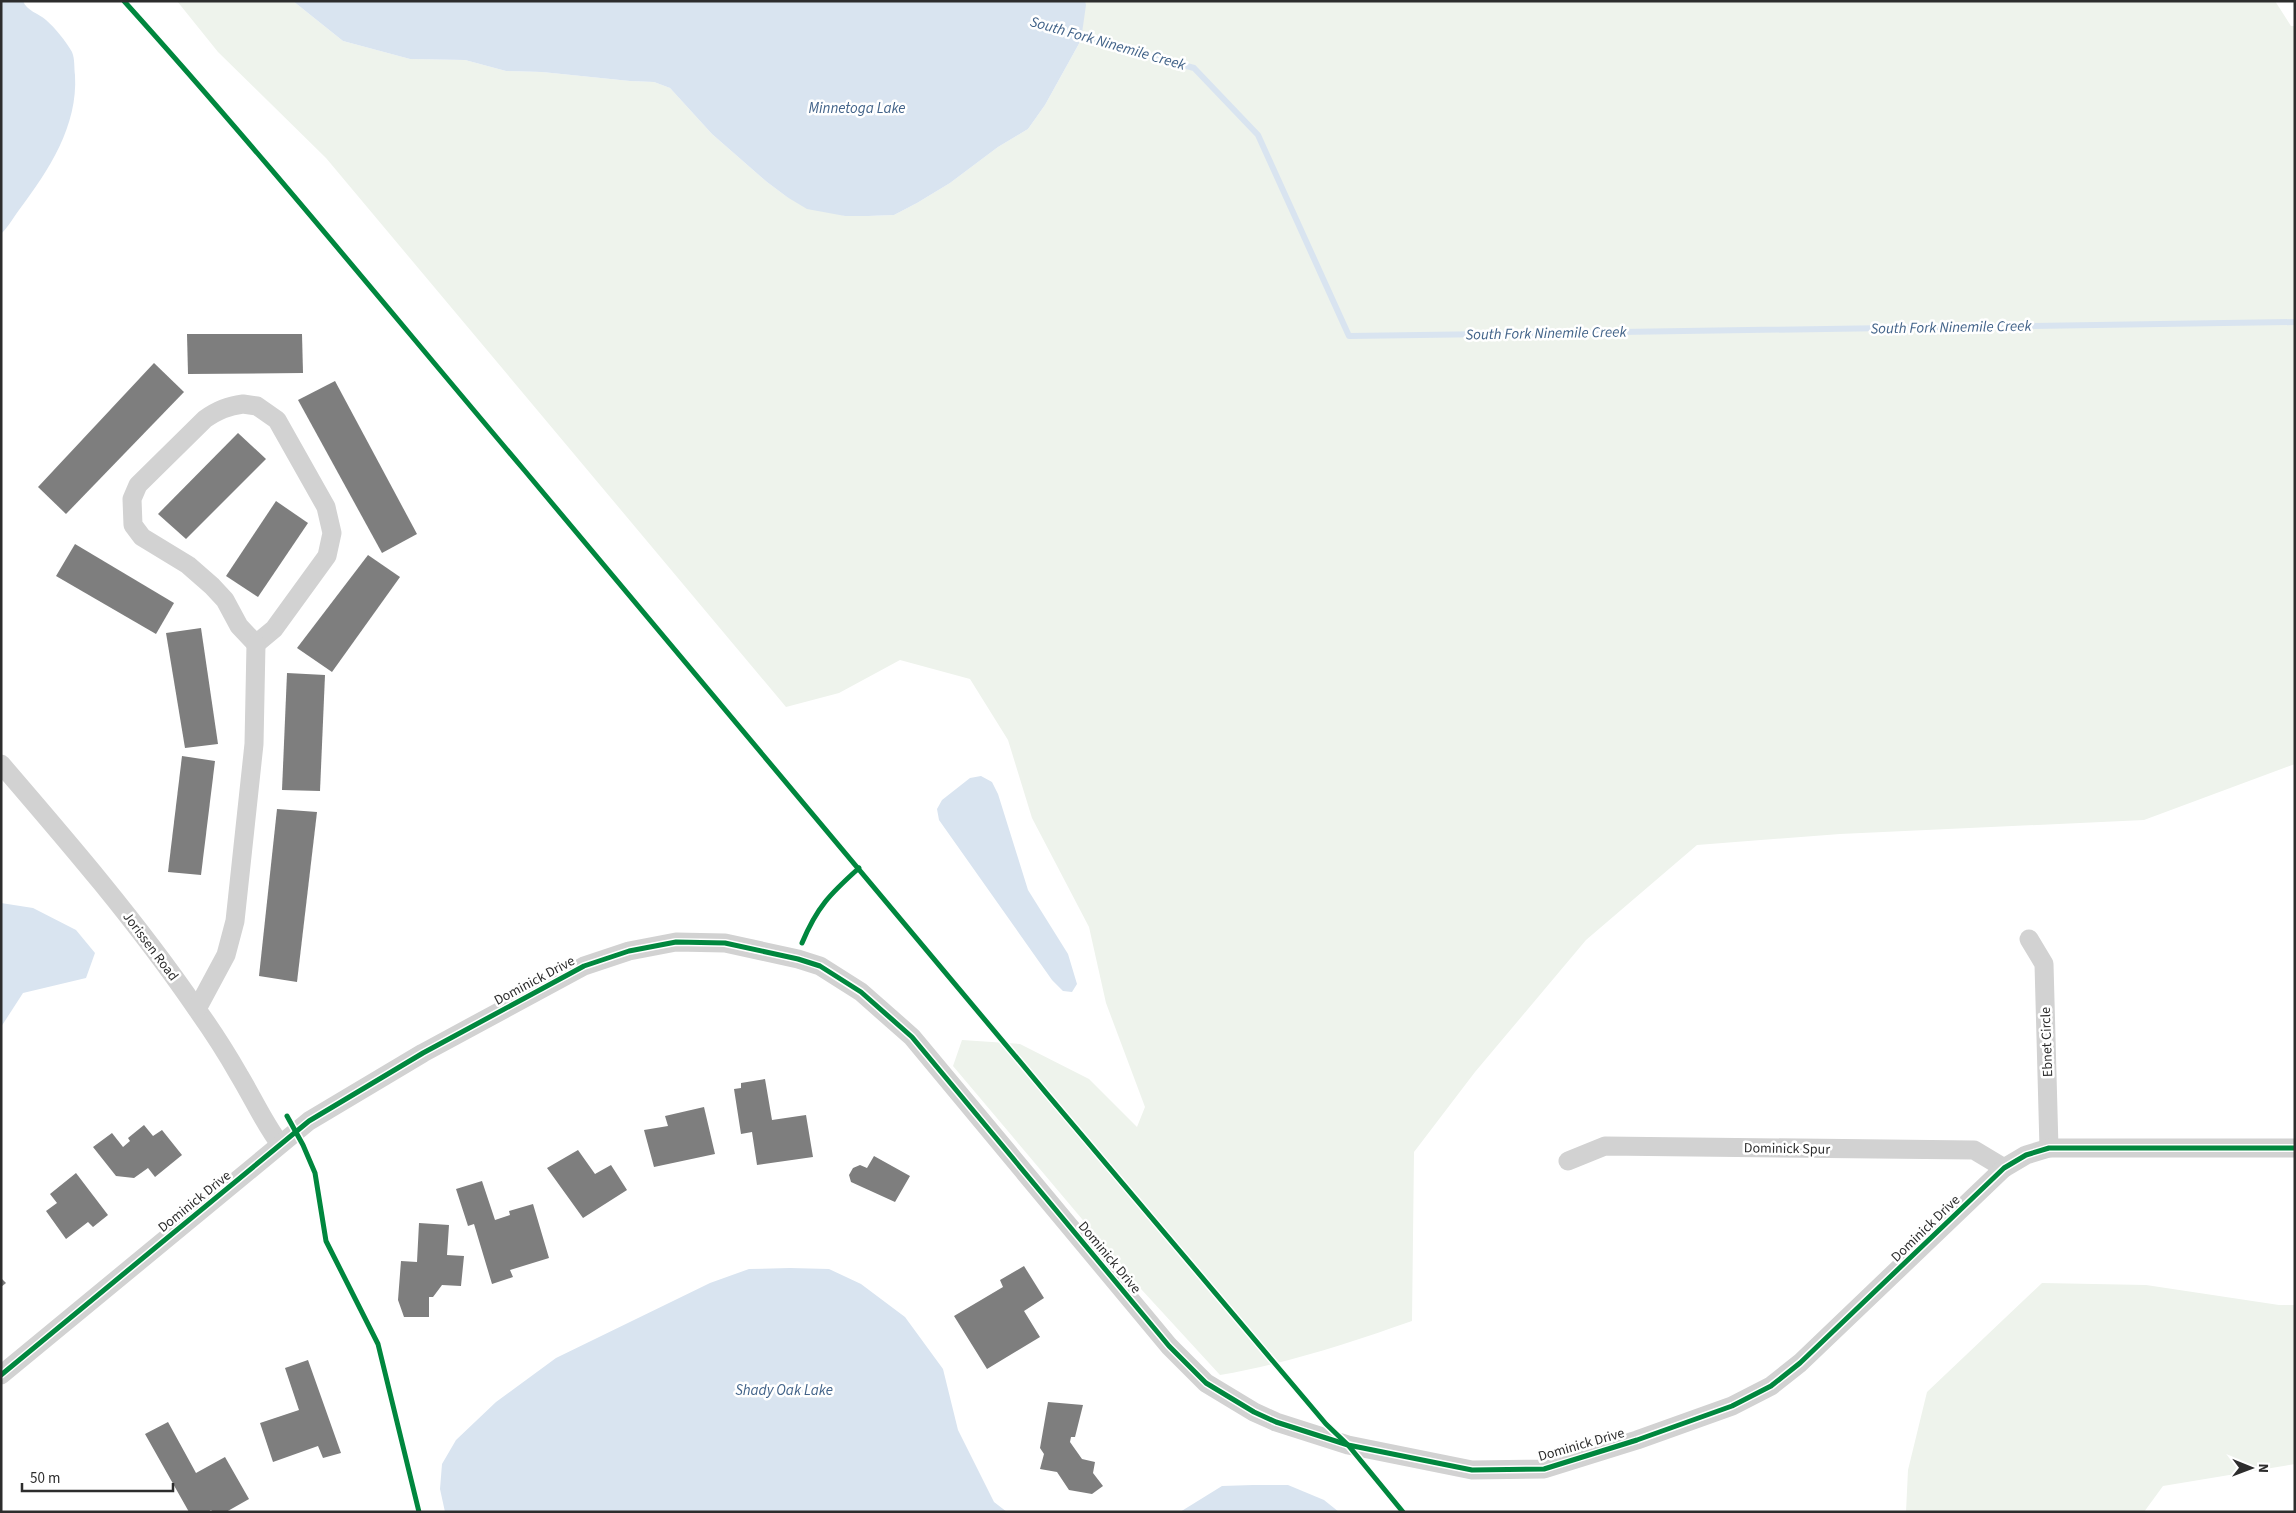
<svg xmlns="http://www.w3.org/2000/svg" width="2296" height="1513" viewBox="0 0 2296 1513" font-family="'Source Sans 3',sans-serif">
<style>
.green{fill:#eef3ec}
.water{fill:#d9e4f0}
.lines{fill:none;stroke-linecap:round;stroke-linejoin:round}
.stream{stroke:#d9e4f0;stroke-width:6}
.building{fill:#7e7e7e}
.street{stroke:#d2d2d2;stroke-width:19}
.cycleway-casing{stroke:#fff;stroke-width:8}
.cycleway{stroke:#00873e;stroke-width:5}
.labels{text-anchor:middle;stroke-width:5;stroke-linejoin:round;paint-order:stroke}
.street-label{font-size:14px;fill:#2d2d2d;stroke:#fff}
.water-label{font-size:15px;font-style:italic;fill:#426389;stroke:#fff}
</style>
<rect width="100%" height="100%" fill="#fff"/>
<!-- green -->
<g class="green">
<path d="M177,1H293L343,41L410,59L465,60L506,71L542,72L630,81L654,82L670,88L712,134L767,182L787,197L845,216H868L894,215L917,203L950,183L998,147L1028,129L1045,105L1081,40L1085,1H2275L2291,26H2295V764L2144,820L1840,834L1697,845L1586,940L1475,1072L1414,1152L1412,1321C1349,1343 1286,1364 1220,1375L1141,1289L953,1066L962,1040L1020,1044L1089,1079L1137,1127L1145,1107L1106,1003L1089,927L1032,818L1008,740L970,679L900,660L839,693L786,707L326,158L218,52Z"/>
<path d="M2042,1283L2146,1285L2279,1305H2295V1464L2163,1486L2144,1512H1906L1908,1470L1927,1392Z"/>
</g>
<!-- water -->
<g class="water">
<path d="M1,1H23C27,11 38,13 46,20C56,29 65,40 72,52C75,59 74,68 75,75C78,126 49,170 19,210C13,218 9,226 1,234Z"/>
<path d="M293,1H1085L1086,5L1081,40L1045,105L1028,129L998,147L950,183L917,203L894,215L868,216H845L807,209L787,197L767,182L712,134L670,88L654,82L630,81L542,72L506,71L465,60L410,59L343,41Z"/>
<path d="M981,776L992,782L998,794L1028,890L1068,954L1077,984L1072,992L1063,991L1052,980L939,820L937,809L942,800L970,778Z"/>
<path d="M1,903L33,908L76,930L95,953L86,978L23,993L1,1027Z"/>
<path d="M790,1268L829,1269L861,1284L905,1317L943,1369L958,1430L994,1502L1007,1512H445L440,1489L442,1464L456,1440L496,1402L556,1358L710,1283L749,1269Z"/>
<path d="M1253,1485H1288L1324,1500L1339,1512H1180L1222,1486Z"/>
</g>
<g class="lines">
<!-- stream -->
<path class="stream" d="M1074,35L1194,68L1258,135L1349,336L2295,322"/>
</g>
<!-- building -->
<g class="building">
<path d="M187,334H302L303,373L188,374Z"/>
<path d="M154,363L184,392L66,514L38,487Z"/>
<path d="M335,381L417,534L382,553L298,400Z"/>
<path d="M238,433L266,459L186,539L158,514Z"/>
<path d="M276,501L308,523L258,597L226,576Z"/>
<path d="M75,544L174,603L156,634L56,576Z"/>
<path d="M368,555L400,577L332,672L297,648Z"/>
<path d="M201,628L218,744L185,748L166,633Z"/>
<path d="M287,673L325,675L320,791L282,790Z"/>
<path d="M182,756L215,761L201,875L168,872Z"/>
<path d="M277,809L317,812L297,982L259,976Z"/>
<path d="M765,1079L772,1120L806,1115L813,1157L757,1165L752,1132L741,1134L734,1089L741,1088V1083Z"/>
<path d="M704,1107L715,1154L654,1167L644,1130L668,1126L665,1116Z"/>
<path d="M144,1125L153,1136L162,1130L182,1155L155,1177L148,1168L134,1178L116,1176L93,1147L112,1133L123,1147L130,1141L128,1138Z"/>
<path d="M578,1150L595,1174L611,1165L627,1190L583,1218L547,1168Z"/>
<path d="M874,1156L910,1176L895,1202L851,1182L849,1175L853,1168L860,1165L867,1168Z"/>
<path d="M76,1173L108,1215L93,1227L88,1222L66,1239L46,1211L57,1203L50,1194Z"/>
<path d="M482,1181L495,1220L510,1215L509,1211L533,1204L549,1258L510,1270L513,1277L492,1284L474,1224L468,1226L456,1189Z"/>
<path d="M419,1223L449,1225L447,1255L464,1256L461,1286L442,1285L433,1297H429V1317H404L398,1300L401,1261L417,1262Z"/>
<path d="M1024,1266L1044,1298L1024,1311L1040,1337L987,1369L954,1316L1003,1287L1000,1280Z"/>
<path d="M1,1278L6,1283L1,1287Z"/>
<path d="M308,1360L341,1453L323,1458L318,1446L273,1462L260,1423L299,1410L285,1368Z"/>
<path d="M1048,1402L1083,1405L1075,1437H1071L1070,1442L1082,1459L1095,1462L1093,1473L1103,1486L1092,1494L1069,1490L1057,1472L1040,1469L1044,1454L1040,1448Z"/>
<path d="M168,1422L196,1473L225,1457L249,1499L226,1512H213L211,1510L208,1512H189L145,1434Z"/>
</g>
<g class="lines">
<!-- street -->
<g class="street">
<path d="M243,404L257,406L277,420L326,507L332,533L327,556L274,629L256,644L239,626L225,600L212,586L188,565L142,537L133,525L132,499L138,485L205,419C218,410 228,406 243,404Z"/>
<path d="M1,764C69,843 137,922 196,1008C211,1029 226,1052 239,1075C253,1098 264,1123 280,1144"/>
<path d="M2029,939L2044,964L2049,1148"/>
<path d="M197,1009L226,955L235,921L254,744L256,644"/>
<path d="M1568,1161L1605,1146L1974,1150L2004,1168"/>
<path d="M1,1375L309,1121L423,1053L584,966L629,951L676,942L725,943L798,959L820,966L861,992L912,1037L1169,1346L1206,1383L1254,1412L1276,1422L1348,1445L1472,1470L1544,1469L1637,1440L1732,1406L1771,1386L1800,1363L2004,1168L2026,1155L2049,1148H2295"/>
</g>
<!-- cycleway casing -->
<g class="cycleway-casing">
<g id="cycleway">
<path d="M124,1C262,154 392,314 525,471C792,789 1057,1108 1326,1424L1348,1445L1403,1512"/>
<path d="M802,943C817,907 830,894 859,868"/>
<path d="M287,1116L303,1145L315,1173L326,1241L378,1344L419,1512"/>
<path d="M1,1375L309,1121L423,1053L584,966L629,951L676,942L725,943L798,959L820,966L861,992L912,1037L1169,1346L1206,1383L1254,1412L1276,1422L1348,1445L1472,1470L1544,1469L1637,1440L1732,1406L1771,1386L1800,1363L2004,1168L2026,1155L2049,1148H2295"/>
</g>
</g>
<!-- cycleway -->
<use href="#cycleway" class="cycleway"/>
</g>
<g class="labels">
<!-- street labels -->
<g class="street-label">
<text transform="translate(151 946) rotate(53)" y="5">Jorissen Road</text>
<text transform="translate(534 980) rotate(-28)" y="5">Dominick Drive</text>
<text transform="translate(2046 1042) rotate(-92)" y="5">Ebnet Circle</text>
<text transform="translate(1787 1148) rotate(1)" y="5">Dominick Spur</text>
<text transform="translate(194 1201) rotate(-39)" y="5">Dominick Drive</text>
<text transform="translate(1925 1228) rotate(-44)" y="5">Dominick Drive</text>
<text transform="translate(1110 1257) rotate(50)" y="5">Dominick Drive</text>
<text transform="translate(1581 1444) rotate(-16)" y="5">Dominick Drive</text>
</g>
<!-- water labels -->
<g class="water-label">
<text transform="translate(1108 43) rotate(16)" y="5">South Fork Ninemile Creek</text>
<text x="857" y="113">Minnetoga Lake</text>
<text transform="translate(1951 327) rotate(-1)" y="5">South Fork Ninemile Creek</text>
<text transform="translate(1546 333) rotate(-1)" y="5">South Fork Ninemile Creek</text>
<text x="784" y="1395">Shady Oak Lake</text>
</g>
</g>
<!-- border -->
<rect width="2296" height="1513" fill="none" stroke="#2d2d2d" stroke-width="5"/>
<!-- north arrow -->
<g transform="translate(2251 1468) rotate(91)" stroke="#ffffff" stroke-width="4" paint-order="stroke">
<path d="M0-4L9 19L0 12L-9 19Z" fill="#2d2d2d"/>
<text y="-8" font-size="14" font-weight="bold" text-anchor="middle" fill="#2d2d2d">N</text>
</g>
<!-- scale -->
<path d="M22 1483v8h151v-8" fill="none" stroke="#2d2d2d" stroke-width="2.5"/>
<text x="30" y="1483" font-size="15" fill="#2d2d2d" stroke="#ffffff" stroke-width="4" paint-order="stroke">50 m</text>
</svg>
